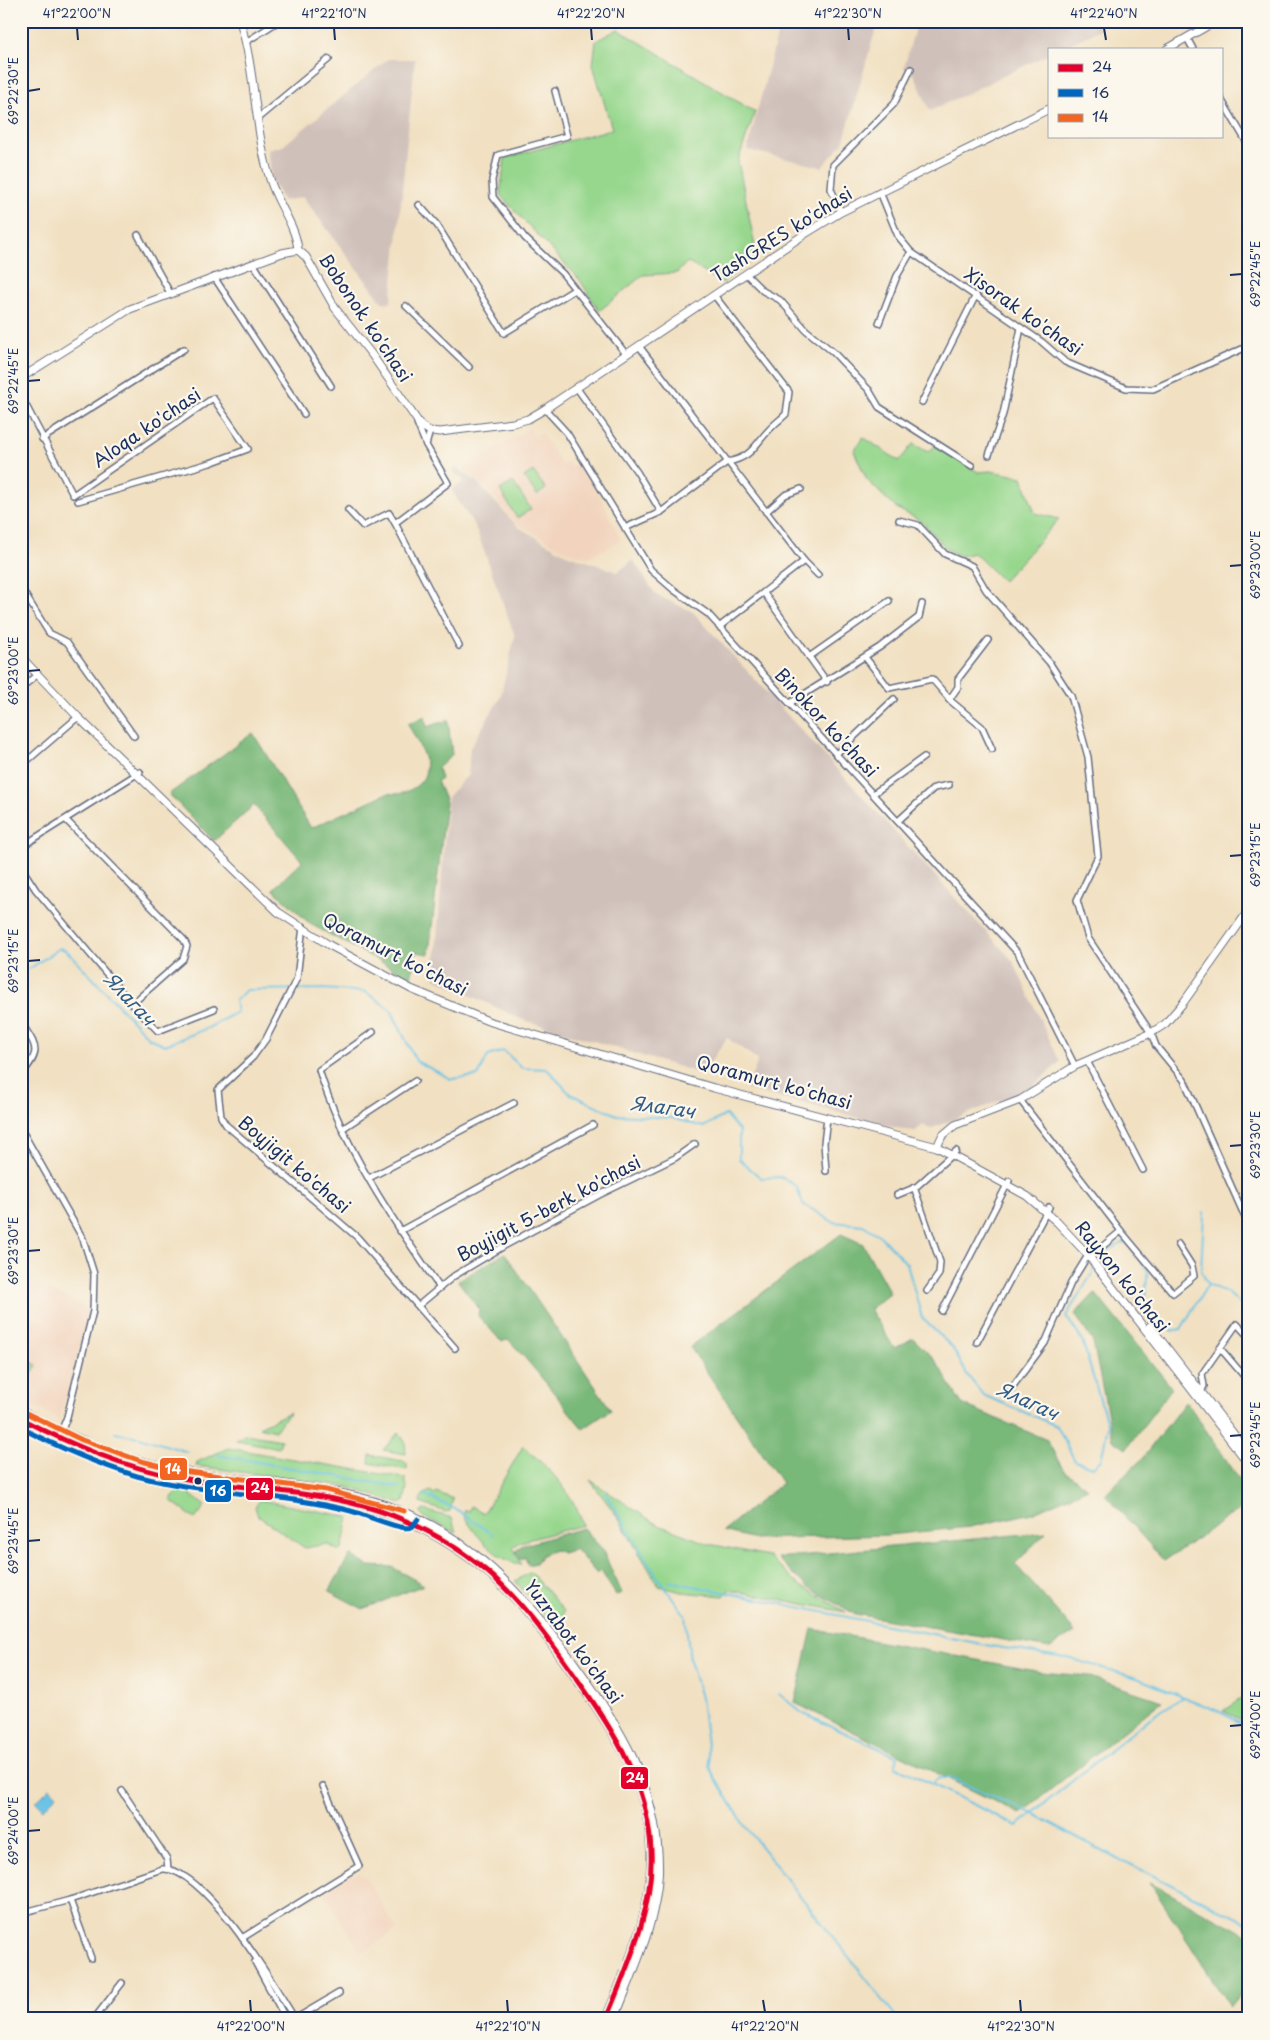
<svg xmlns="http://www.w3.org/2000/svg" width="1270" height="2040" viewBox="0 0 1270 2040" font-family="'Playpen Sans',sans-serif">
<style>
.built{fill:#f2d4be}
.industrial{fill:#cfc0ba}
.green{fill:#96d78d;stroke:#588376}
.forest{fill:#78b878;stroke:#4a746b}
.water{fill:#67c3e5;stroke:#4179a2}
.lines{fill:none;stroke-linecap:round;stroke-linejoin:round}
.stream{stroke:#67c3e5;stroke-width:2}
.street-casing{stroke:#666d81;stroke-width:8}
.secondary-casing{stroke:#666d81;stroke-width:9}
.primary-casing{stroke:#666d81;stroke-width:10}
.street{stroke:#fff;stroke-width:5}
.secondary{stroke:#fff;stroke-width:7}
.primary{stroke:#fff;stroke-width:8}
.bus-1-casing{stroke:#fbf7ec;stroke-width:9}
.bus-2-casing{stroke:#fbf7ec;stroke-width:9}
.bus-3-casing{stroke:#fbf7ec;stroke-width:9}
.bus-1{stroke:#e4002b;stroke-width:5}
.bus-2{stroke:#0065bd;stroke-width:5}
.bus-3{stroke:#f26522;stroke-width:5}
.ticks{fill:none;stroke:#1b2f5e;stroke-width:2}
.bus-dot{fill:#1b2f5e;stroke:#fbf7ec;stroke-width:2}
.labels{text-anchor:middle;stroke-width:4.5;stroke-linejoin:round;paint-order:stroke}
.street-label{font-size:18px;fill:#1b2f5e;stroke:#fbf7ec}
.water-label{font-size:19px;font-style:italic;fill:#325b86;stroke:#fbf7ec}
.line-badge{stroke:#fbf7ec;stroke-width:2}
.badge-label{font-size:14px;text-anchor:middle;font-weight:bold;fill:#fff}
.neatline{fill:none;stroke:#1b2f5e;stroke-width:2}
.ticks-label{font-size:12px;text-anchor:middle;fill:#1b2f5e}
</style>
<rect width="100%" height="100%" fill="#fbf7ec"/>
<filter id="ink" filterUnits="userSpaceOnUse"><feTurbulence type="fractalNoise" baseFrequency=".02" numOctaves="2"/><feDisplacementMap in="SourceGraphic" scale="10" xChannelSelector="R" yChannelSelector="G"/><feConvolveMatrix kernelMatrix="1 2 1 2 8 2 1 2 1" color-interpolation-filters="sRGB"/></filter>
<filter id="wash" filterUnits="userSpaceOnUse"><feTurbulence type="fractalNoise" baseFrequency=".0096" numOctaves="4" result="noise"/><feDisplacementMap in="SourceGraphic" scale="20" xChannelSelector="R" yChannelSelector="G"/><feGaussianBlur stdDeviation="1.12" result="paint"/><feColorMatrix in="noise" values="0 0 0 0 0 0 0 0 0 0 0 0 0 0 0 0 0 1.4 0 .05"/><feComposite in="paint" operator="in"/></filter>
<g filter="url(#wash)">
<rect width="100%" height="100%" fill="#f1e0c1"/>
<!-- built -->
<g class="built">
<path d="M530,428L535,436L541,432L562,465L567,461L571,467L579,462L601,499L621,540L588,558L566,551L517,524L489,491L463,469Z"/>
<path d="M21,1276L89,1309L60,1420L21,1399Z"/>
<path d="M359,1873L366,1877L397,1930L361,1953L324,1892L348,1876Z"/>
</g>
<!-- industrial -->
<g class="industrial">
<path d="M781,21H878L843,143L822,167L747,150Z"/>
<path d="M917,21H1095L1101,29L1059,49H1049V54L930,111L914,74L904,68Z"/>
<path d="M388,59H415L391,303L382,302L303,197L283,201L272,179L268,150L283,146Z"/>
<path d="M457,467L478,483L518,527L566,554L618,572L633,560L656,595L693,612L1013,961L1060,1062L1031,1088L930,1129L923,1125L914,1132L747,1089L758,1060L727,1038L702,1074L521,1019L434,978L448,796L468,775L470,748L500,698L515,636L475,526L451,490L464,481L452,471Z"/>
</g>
<!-- green -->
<g class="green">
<path d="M618,29L755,112L738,161L757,257L722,283L687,262L677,273L643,275L599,311L580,280L500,195L505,158L612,129L593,65L596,41Z"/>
<path d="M863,437L899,461L913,444L928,452L935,446L978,472L991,471L1022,477L1035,513L1059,519L1003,581L974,553L960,556L947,549L921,521L896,508L867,480L854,451Z"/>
<path d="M533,471L546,489L537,495L524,477Z"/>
<path d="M513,482L531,509L517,518L500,490Z"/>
<path d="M21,1357L37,1365L29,1379L21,1375Z"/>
<path d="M290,1412L275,1431L259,1427Z"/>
<path d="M399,1432L405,1442L406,1454L383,1450Z"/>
<path d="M246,1434L281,1440L279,1448L236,1440Z"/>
<path d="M523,1446C548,1467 573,1492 583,1525L520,1542L513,1547L521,1564C498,1562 476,1536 464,1516L465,1510L469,1512L471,1506L484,1513Z"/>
<path d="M228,1448L405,1478L407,1488L404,1502L401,1504L344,1486L196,1466L197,1462Z"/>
<path d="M370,1455L403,1461L407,1464V1470L369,1463Z"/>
<path d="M590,1480L656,1524L709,1544L768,1556L799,1585L846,1612L729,1590L724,1596L681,1592L659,1586L617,1516Z"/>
<path d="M181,1487L205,1506L195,1519L170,1500Z"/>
<path d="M431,1491L434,1495L436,1492L453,1499L450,1511L446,1512L420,1503C420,1496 424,1493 431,1491Z"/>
<path d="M260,1500L349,1517L342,1548L339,1551L327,1544L305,1548L258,1516L255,1507Z"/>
<path d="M424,1510L452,1518L456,1533L422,1516L421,1512Z"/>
<path d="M531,1572L564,1611L562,1618L553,1626L515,1581Z"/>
<path d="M1248,1694L1249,1723L1223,1711Z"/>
</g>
<!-- forest -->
<g class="forest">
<path d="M425,716L427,727L448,720L452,755L438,768L441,779L437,781L446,802L429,954L416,952L411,978L310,924L273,889L302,861L254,805L214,841L169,794L253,733L311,828C336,817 360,805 385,794C390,792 397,795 403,793C443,778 421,750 408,724Z"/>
<path d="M841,1234L863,1244L890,1293L870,1309L894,1348L913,1338L935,1360L962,1404L1047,1440L1064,1471L1088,1488L1032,1513L970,1527L887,1535L754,1539L723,1531L782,1483L690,1347Z"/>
<path d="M505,1253L611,1410L583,1429C558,1398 534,1367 508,1339L502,1342L478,1316L480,1310L458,1281Z"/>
<path d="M1095,1293L1172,1388L1126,1449L1113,1440L1093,1342L1075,1314Z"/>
<path d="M1186,1401L1249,1493V1503L1164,1561L1105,1494L1142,1459Z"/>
<path d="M583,1528L602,1549L622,1593L616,1595L601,1571L597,1574L575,1549L563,1553L555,1550L542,1555L536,1563L528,1565L525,1557L521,1560L516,1551L521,1546Z"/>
<path d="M1046,1532L1015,1564L1075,1632L1050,1648L855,1614L807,1587L777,1558Z"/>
<path d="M350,1555L368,1566L392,1567L424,1585L363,1609L329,1591Z"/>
<path d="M812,1629L1041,1672L1087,1676L1162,1701L1020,1814L795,1703Z"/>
<path d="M1150,1883L1249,1936V1985L1230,2007Z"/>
</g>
<!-- water -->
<path class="water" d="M50,1788L57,1795L43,1809L36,1802Z"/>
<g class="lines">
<!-- stream -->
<g class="stream">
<path d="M29,969L60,948L67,951L149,1038L165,1045L208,1028L237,1012L235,1001L246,990L323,989L366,992L391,1010L416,1061L451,1079L478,1076L488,1056L504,1051L522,1068L547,1069L570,1094L617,1115L672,1118L703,1127L726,1115L739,1131V1159L761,1178L781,1177L796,1186L803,1204L833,1222L863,1225L880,1236L907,1264L922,1318L952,1347L968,1376L983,1395L1057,1426L1075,1461L1093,1467L1101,1460L1108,1426L1082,1340L1066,1316L1095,1269"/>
<path d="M1204,1212L1201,1271L1208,1284L1228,1293L1240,1304"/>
<path d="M1098,1265L1108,1251L1126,1241L1148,1270L1145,1297L1153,1320L1171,1331L1181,1329L1208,1284"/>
<path d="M1247,1317L1249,1318"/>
<path d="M115,1433L139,1437L188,1452"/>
<path d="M218,1455L399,1487"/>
<path d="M605,1493L656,1575L685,1615L690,1660L701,1698L710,1769L744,1825L898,2019"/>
<path d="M425,1495L459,1511L493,1535"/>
<path d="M668,1581L991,1646L1072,1659L1137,1678L1218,1711L1249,1727"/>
<path d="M779,1694L802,1713L898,1757L895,1766L1017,1826L1150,1718L1183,1697"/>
<path d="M933,1783L938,1778H950L1034,1814L1119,1860L1126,1862L1249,1924"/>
</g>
</g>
</g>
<g filter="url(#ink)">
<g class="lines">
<!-- street casing -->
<g class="street-casing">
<g id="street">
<path d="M1187,38L1193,49"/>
<path d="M246,42L279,21"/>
<path d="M555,91L567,136L498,155L492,180L493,197L525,238L563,274L626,354"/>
<path d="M1221,99L1249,146"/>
<path d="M258,118L329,59"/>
<path d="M880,192L898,236L911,252L1042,342L1065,362L1126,388L1153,389L1242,349"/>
<path d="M21,204L23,203"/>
<path d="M419,205L437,225L504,333L574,290"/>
<path d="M841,212L831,189L833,165L894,104L911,69"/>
<path d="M138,235L170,293"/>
<path d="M253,263L331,386"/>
<path d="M746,274L763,291L780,300L806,330L833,352L869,390L879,407L972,466"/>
<path d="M214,277L304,414"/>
<path d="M406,306L469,367"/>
<path d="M879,323L897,276L911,252"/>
<path d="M639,346L804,561L818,575"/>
<path d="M576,387L637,472L661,512"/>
<path d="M21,396L73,495L213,398L248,449L210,463L78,501"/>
<path d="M922,402L976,295"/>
<path d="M545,409L567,433L651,570L674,590L708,614L1018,953L1075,1066"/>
<path d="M417,423L426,445"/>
<path d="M430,431L426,445L448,483L395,523L459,646"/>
<path d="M42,439L184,349"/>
<path d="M989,455L1003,414L1021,328"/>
<path d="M348,510L363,526L389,513L395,523"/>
<path d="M766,512L785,495L801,489"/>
<path d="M899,520L918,525L945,554L972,566L986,590L1049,662L1071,696L1088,757L1098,856L1077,900L1088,938L1151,1033L1156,1046L1184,1080L1245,1217"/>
<path d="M625,528L661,512L727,462C751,458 754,446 768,431C773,425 780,420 786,414L789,392L714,295"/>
<path d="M21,588L49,633L67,642L134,736"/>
<path d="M764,593L827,682"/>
<path d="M719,627L804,561"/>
<path d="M809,657L889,601"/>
<path d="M865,657L889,688L932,679L952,702L982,727L992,749"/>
<path d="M21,688L38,674"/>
<path d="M949,700L958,687V679L988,640"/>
<path d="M790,703L880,647L919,617L922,604"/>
<path d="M836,754L894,699"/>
<path d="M21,766L78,717"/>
<path d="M873,794L924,757"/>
<path d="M66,820L184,940L187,946L183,959L132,1004"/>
<path d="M898,821L934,788L949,785"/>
<path d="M21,847L140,772"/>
<path d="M21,867L36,890L132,1004L158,1031L214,1009"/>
<path d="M303,926L297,978L266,1039L253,1057L218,1090L221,1117L226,1125L357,1237L455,1348"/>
<path d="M21,1022C37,1048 42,1050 21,1075"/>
<path d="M373,1032L319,1070C344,1149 393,1221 440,1288"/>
<path d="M1087,1061L1143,1170"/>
<path d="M1020,1100L1121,1231L1173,1293L1194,1276L1192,1266L1178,1244"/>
<path d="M21,1129L83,1239L94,1274L93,1311L67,1417L61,1432"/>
<path d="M342,1129L415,1081"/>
<path d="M826,1171L824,1143L827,1118"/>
<path d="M369,1178L514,1103"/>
<path d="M914,1187L940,1262L939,1274L927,1291"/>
<path d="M897,1195L916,1187L956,1151"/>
<path d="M400,1231L593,1125"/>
<path d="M1092,1255L1121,1231"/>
<path d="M419,1305L454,1276L504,1246L599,1195L675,1158L695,1144"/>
<path d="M942,1311L1009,1181"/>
<path d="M977,1342L1049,1207"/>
<path d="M1220,1348L1249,1382"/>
<path d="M1010,1390L1045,1343L1071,1283L1090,1252"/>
<path d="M1200,1394L1204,1386L1202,1374L1237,1324L1249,1337"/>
<path d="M122,1791L167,1859L168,1869"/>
<path d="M70,1900L91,1958"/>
<path d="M21,1913L70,1900L162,1869C204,1866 274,1985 295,2019"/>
<path d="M242,1938L359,1866L323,1786"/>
<path d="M255,1962L286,2019"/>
<path d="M21,2018V2019"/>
<path d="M94,2019L122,1983"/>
<path d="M295,2019L339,1993"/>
</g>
</g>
<!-- secondary casing -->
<g class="secondary-casing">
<g id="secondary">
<path d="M240,21C256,73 254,128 270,179C277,204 296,225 298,250"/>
<path d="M1167,49L1216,21"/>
<path d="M21,378L130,309L282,253L298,250L306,257L335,308L372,355L421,426L430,431L440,432L513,423L528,419L545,409L805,234L841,212L1049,109"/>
<path d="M21,657L78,717L278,912L329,945L411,989L488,1021L714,1088L937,1147L1027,1196L1057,1222L1087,1254L1249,1464"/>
<path d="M937,1147L942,1136L955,1125L1020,1100L1075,1066L1151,1033L1165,1024L1183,1003L1249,910"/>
<path d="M1150,1326L1249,1454"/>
</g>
</g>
<!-- primary casing -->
<g class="primary-casing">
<g id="primary">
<path d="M21,1411C72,1438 125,1461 183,1471C251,1483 322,1484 388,1506C469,1534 523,1595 572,1661C619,1725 660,1790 658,1873C656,1924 632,1972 614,2019"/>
<path d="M21,1419C73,1446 124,1468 181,1478C246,1489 318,1490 380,1511C419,1524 458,1547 489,1573C521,1601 546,1635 570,1669C609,1724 649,1780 651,1850C654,1911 628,1964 606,2019"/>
</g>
</g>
<!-- street -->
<use href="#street" class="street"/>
<!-- secondary -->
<use href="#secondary" class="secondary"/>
<!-- primary -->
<use href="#primary" class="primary"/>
<!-- bus-1 casing -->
<g class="bus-1-casing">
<path id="bus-1" d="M21,1419C72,1445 125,1468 181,1478C247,1490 316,1490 380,1511C419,1524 457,1546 489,1573C519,1599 544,1632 567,1665C607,1721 648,1779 651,1850C654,1909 628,1965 606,2019"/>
</g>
<!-- bus-2 casing -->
<g class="bus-2-casing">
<path id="bus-2" d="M21,1428C58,1447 97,1464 137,1476C207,1495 281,1493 351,1511C363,1514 404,1532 412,1527L418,1519"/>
</g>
<!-- bus-3 casing -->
<g class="bus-3-casing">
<path id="bus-3" d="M24,1412L82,1440L141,1461L182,1471L326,1490L404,1511"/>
</g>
<!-- bus-1 -->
<use href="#bus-1" class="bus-1"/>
<!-- bus-2 -->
<use href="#bus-2" class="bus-2"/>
<!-- bus-3 -->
<use href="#bus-3" class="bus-3"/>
</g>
</g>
<!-- ticks -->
<path class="ticks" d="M77,28L78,40M334,28L335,40M591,28L592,40M848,28L849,40M1104,28L1106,40M28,91L40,89M1230,275L1242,274M28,381L40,380M1230,566L1242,565M28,671L40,670M1230,856L1242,855M28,961L40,960M1230,1146L1242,1145M28,1251L40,1250M1230,1436L1242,1435M28,1541L40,1540M1230,1726L1242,1725M28,1831L40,1830M250,2000L251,2012M507,2000L508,2012M763,2000L765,2012M1020,2000L1021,2012"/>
<!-- markers -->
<circle class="bus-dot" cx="198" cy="1481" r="4.5"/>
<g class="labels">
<!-- street labels -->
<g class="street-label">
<text transform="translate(782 235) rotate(-32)" y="6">TashGRES ko'chasi</text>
<text transform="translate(1023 312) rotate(35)" y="6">Xisorak ko'chasi</text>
<text transform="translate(365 318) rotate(56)" y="6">Bobonok ko'chasi</text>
<text transform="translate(147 428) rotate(-34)" y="6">Aloqa ko'chasi</text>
<text transform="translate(826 723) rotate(47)" y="6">Binokor ko'chasi</text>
<text transform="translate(395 955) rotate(27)" y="6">Qoramurt koʻchasi</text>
<text transform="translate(774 1083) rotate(15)" y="6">Qoramurt koʻchasi</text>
<text transform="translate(294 1165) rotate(40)" y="6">Boyjigit ko'chasi</text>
<text transform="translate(549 1209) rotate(-28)" y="6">Boyjigit 5-berk ko'chasi</text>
<text transform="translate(1122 1277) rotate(51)" y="6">Rayxon ko'chasi</text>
<text transform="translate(573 1642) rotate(53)" y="6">Yuzrabot ko'chasi</text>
</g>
<!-- water labels -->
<g class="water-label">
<text transform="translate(130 999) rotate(47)" y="7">Ялагач</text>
<text transform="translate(663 1107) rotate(8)" y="7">Ялагач</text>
<text transform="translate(1028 1401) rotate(25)" y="7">Ялагач</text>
</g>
</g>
<g class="line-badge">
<rect x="159" y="1457" width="29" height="24" rx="5" fill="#f26522"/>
<rect x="245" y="1477" width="29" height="24" rx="5" fill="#e4002b"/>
<rect x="204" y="1479" width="28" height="24" rx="5" fill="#0065bd"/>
<rect x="620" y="1766" width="29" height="24" rx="5" fill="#e4002b"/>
</g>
<g class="badge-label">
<text x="173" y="1474">14</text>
<text x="260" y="1493">24</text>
<text x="218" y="1496">16</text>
<text x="635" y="1783">24</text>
</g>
<!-- margin -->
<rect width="1270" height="2040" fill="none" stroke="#fbf7ec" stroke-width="55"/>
<!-- legend -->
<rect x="1048" y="48" width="175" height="90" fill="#fbf7ec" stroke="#a1a7b3"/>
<rect x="1058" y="64" width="25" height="8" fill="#e4002b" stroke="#a1a7b3"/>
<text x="1092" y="72" font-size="15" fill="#1b2f5e">24</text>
<rect x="1058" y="89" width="25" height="8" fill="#0065bd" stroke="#a1a7b3"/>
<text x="1092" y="98" font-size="15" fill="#1b2f5e">16</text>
<rect x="1058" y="114" width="25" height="8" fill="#f26522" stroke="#a1a7b3"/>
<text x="1092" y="122" font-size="15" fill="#1b2f5e">14</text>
<rect x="28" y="28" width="1214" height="1984" class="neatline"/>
<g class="ticks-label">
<text x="77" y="18">41°22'00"N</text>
<text x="334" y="18">41°22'10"N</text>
<text x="591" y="18">41°22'20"N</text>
<text x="848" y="18">41°22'30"N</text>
<text x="1104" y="18">41°22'40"N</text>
<text transform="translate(14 91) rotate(-90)" y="4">69°22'30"E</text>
<text transform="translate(1256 274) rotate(-90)" y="4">69°22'45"E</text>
<text transform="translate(14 381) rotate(-90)" y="4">69°22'45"E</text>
<text transform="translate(1256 565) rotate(-90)" y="4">69°23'00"E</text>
<text transform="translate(14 671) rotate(-90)" y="4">69°23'00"E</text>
<text transform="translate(1256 855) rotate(-90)" y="4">69°23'15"E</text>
<text transform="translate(14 961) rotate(-90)" y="4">69°23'15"E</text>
<text transform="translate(1256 1145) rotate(-90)" y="4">69°23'30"E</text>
<text transform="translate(14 1251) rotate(-90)" y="4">69°23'30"E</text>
<text transform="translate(1256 1435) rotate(-90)" y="4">69°23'45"E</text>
<text transform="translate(14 1541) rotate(-90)" y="4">69°23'45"E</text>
<text transform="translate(1256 1725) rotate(-90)" y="4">69°24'00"E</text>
<text transform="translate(14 1831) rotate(-90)" y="4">69°24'00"E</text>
<text x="251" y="2031">41°22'00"N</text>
<text x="508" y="2031">41°22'10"N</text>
<text x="765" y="2031">41°22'20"N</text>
<text x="1021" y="2031">41°22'30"N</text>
</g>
</svg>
